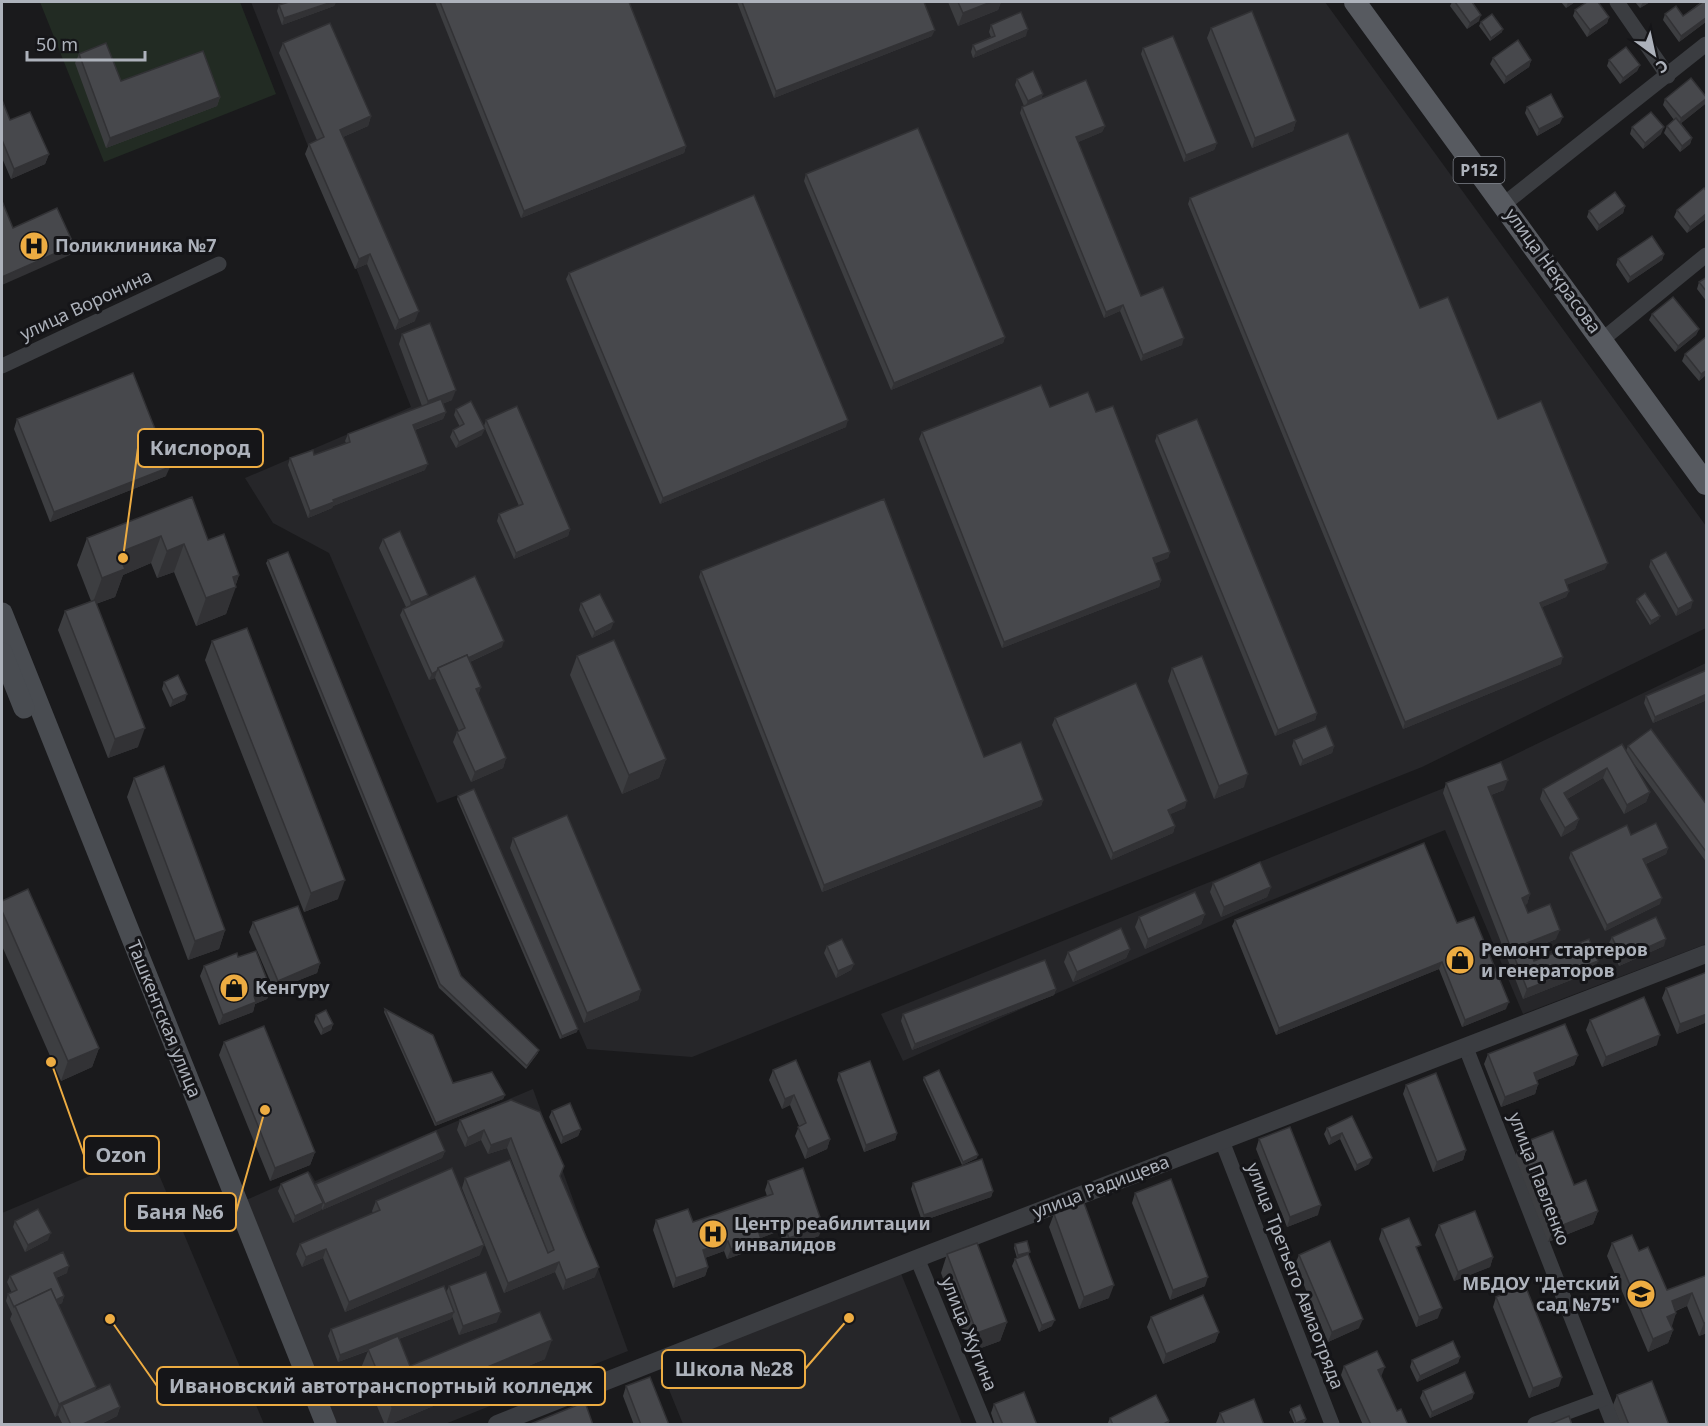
<svg xmlns="http://www.w3.org/2000/svg" width="1708" height="1426" viewBox="0 0 1708 1426" font-family="'Noto Sans',sans-serif">
<style>
.built{fill:#262629}
.green{fill:#222b23}
.lines{fill:none;stroke-linecap:round;stroke-linejoin:round}
.minor{stroke:#3b3d41;stroke-width:15}
.tertiary{stroke:#3b3d41;stroke-width:18}
.secondary{stroke:#494c51;stroke-width:21}
.primary{stroke:#575a60;stroke-width:22}
.wall{fill:#3d3e41}
.shaded-wall{fill:#323235}
.building{fill:#47484c;stroke:#323235;stroke-width:1.5}
.labels{text-anchor:middle;stroke-width:6;stroke-linejoin:round;paint-order:stroke}
.shield{fill:#151518;stroke:#7f838a;stroke-width:1.5}
.shield-label{font-size:16px;font-weight:bold;fill:#adb2bb}
.poi-label{font-size:18px;font-weight:bold;fill:#adb2bb;stroke:#151518;text-anchor:start}
.street-label{font-size:18px;fill:#adb2bb;stroke:#151518}
.leader{fill:none;stroke:#edac42;stroke-width:2}
.callout-dot{fill:#edac42;stroke:#151518;stroke-width:2}
.callout{fill:#151518;stroke:#edac42;stroke-width:2}
.callout-label{font-size:20px;text-anchor:middle;font-weight:bold;fill:#adb2bb}
</style>
<rect width="100%" height="100%" fill="#1a1a1c"/>
<!-- built -->
<g class="built">
<path d="M251,2H1325L1706,526V628L1422,767L692,1057L587,1049L474,789L437,803L329,553L273,523L245,478L411,407Z"/>
<path d="M1706,663V944L1523,1014L1445,830L1237,914L903,1061L881,1014L1449,786Z"/>
<path d="M533,1089L628,1351L445,1424H336L246,1200L310,1172L315,1181Z"/>
<path d="M149,1151L264,1424H2V1213Z"/>
<path d="M900,1271L962,1424H683L659,1365Z"/>
</g>
<!-- green -->
<path class="green" d="M40,2H240L276,94L104,162Z"/>
<g class="lines">
<!-- minor -->
<g class="minor">
<path d="M1617,2L1668,76"/>
<path d="M1504,204L1706,44"/>
<path d="M1603,339L1706,255"/>
<path d="M2,366L219,264"/>
<path d="M1466,1048L1613,1424"/>
<path d="M1222,1141L1332,1424"/>
<path d="M917,1258L985,1424"/>
<path d="M1535,1424L1603,1399"/>
</g>
<!-- tertiary -->
<path class="tertiary" d="M497,1424L931,1253L1706,954"/>
<!-- secondary -->
<g class="secondary">
<path d="M2,613L326,1424"/>
<path d="M2,653L24,708"/>
</g>
<!-- primary -->
<path class="primary" d="M1355,2L1706,484"/>
</g>
<!-- wall -->
<g class="wall">
<path d="M289,2H336L334,6L282,25L277,11L279,5Z"/>
<path d="M435,2H629L686,146L684,153L521,218Z"/>
<path d="M737,2H924L932,36L774,98Z"/>
<path d="M948,2H1001L998,10L958,26Z"/>
<path d="M1452,2H1472L1479,21L1467,29L1450,6Z"/>
<path d="M1561,2H1575L1566,8Z"/>
<path d="M1635,2H1650L1640,8Z"/>
<path d="M1701,2H1707V21L1679,42L1663,20L1665,14L1683,16Z"/>
<path d="M1575,10L1609,17L1607,23L1587,37L1573,16Z"/>
<path d="M1481,22L1502,32L1490,41L1479,26Z"/>
<path d="M991,25L1026,36L973,58L971,52L973,45L991,37L989,32Z"/>
<path d="M1211,28L1296,121L1293,131L1252,148L1207,38Z"/>
<path d="M283,43L371,116L368,126L343,137L415,321L395,330L367,264L355,269L305,154L309,144L317,140L279,53Z"/>
<path d="M1143,48L1217,143L1214,150L1184,162L1141,54Z"/>
<path d="M79,54L121,81L220,97L217,106L106,148L75,63Z"/>
<path d="M1493,58L1531,60L1529,67L1504,84L1490,64Z"/>
<path d="M1609,60L1640,65L1637,71L1620,84L1607,66Z"/>
<path d="M1017,79L1043,94L1041,99L1105,126L1102,132L1078,142L1141,296L1182,345L1141,361L1120,311L1104,318L1020,113L1022,107L1024,106L1015,85Z"/>
<path d="M1707,97L1705,104L1681,123L1692,138L1690,144L1680,152L1664,133L1667,126L1674,120L1663,105L1665,99Z"/>
<path d="M2,100L10,120L49,154L45,164L11,179L2,158Z"/>
<path d="M1527,107L1560,123L1537,136L1525,113Z"/>
<path d="M1632,127L1661,134L1643,149L1630,134Z"/>
<path d="M806,174L1005,337L1003,343L891,390L804,181Z"/>
<path d="M1707,192V218L1687,233L1674,217L1677,210Z"/>
<path d="M1190,198L1420,308L1605,569L1566,585L1569,591L1566,597L1542,607L1561,664L1403,729L1188,204Z"/>
<path d="M1625,206L1623,213L1597,231L1587,217L1589,211Z"/>
<path d="M1664,254L1662,260L1628,283L1616,265L1618,259Z"/>
<path d="M569,273L846,427L660,504L566,279Z"/>
<path d="M1707,277V302L1697,289L1699,282Z"/>
<path d="M1652,314L1699,329L1696,335L1675,352L1649,320Z"/>
<path d="M402,334L452,400L442,404L446,412L443,419L415,430L425,470L333,506L332,508L308,518L288,465L290,458L314,455L346,443L345,441L348,434L422,406L399,344Z"/>
<path d="M1707,336V374L1699,381L1682,361L1685,354Z"/>
<path d="M1050,407L1096,412L1170,552L1168,558L1155,563L1161,580L1159,587L1002,648L919,439L922,432Z"/>
<path d="M456,409L482,435L456,448L450,437L453,430L460,427L454,415Z"/>
<path d="M17,419L166,476L50,522L14,429Z"/>
<path d="M486,420L570,529L568,536L514,559L497,521L499,514L519,506L484,426Z"/>
<path d="M1157,435L1317,713L1315,720L1275,736L1155,441Z"/>
<path d="M192,497L208,540L239,575L226,614L196,626L174,572L157,578L151,563L123,575L115,597L96,604L138,747L108,758L58,630L65,611L91,601L77,565L87,538Z"/>
<path d="M383,539L427,598L502,647L470,662L481,687L478,695L506,758L503,768L471,782L453,742L457,732L459,731L435,678L429,680L400,615L403,609L406,607L379,548Z"/>
<path d="M268,560L461,976L538,1053L526,1069L439,988L266,563Z"/>
<path d="M1651,560L1691,608L1676,616L1649,567Z"/>
<path d="M701,571L984,757L1043,800L1041,806L822,892L699,577Z"/>
<path d="M1637,599L1659,619L1650,625L1636,602Z"/>
<path d="M581,603L611,629L592,638L579,610Z"/>
<path d="M212,641L338,899L304,912L205,660Z"/>
<path d="M577,656L666,759L659,778L622,794L570,675Z"/>
<path d="M1172,668L1244,787L1214,799L1168,681Z"/>
<path d="M1707,670V700L1653,723L1644,703L1646,696Z"/>
<path d="M164,682L185,700L170,707L162,689Z"/>
<path d="M1055,718L1185,808L1170,814L1175,826L1173,833L1111,860L1052,725Z"/>
<path d="M1294,740L1334,746L1332,753L1300,766L1292,746Z"/>
<path d="M1628,746L1707,805V863L1632,761L1650,792L1646,802L1624,814L1603,778L1567,799L1579,819L1575,829L1561,837L1540,799L1543,789L1626,751Z"/>
<path d="M134,778L225,930L219,949L188,960L127,797Z"/>
<path d="M1446,783L1504,790L1491,795L1530,894L1527,904L1524,905L1528,913L1556,939L1530,950L1534,961L1594,971L1523,999L1443,793Z"/>
<path d="M458,796L577,1032L560,1039L457,799Z"/>
<path d="M1631,835L1668,848L1666,854L1646,864L1660,904L1605,931L1569,858L1571,852Z"/>
<path d="M513,838L641,990L638,1000L584,1023L510,848Z"/>
<path d="M1213,883L1271,887L1267,897L1221,917L1210,892Z"/>
<path d="M2,901L99,1048L92,1067L61,1081L2,946Z"/>
<path d="M1205,914L1201,924L1145,949L1135,927L1139,917Z"/>
<path d="M1235,920L1457,923L1506,1009L1462,1027L1439,969L1276,1035L1232,926Z"/>
<path d="M253,922L320,963L317,973L274,990L249,932Z"/>
<path d="M1612,937L1664,946L1619,966L1609,943Z"/>
<path d="M827,946L854,964L851,970L836,978L824,953Z"/>
<path d="M1130,949L1126,958L1073,982L1064,962L1068,952Z"/>
<path d="M238,957L271,990L267,999L255,1004L253,1012L219,1025L200,976L204,966Z"/>
<path d="M1707,972V1022L1677,1034L1662,998L1666,988Z"/>
<path d="M1056,989L1054,995L912,1050L901,1021L903,1014Z"/>
<path d="M385,1009L453,1083L505,1095L503,1099L435,1126L384,1012Z"/>
<path d="M316,1015L333,1024L331,1030L321,1035L314,1022Z"/>
<path d="M1590,1020L1657,1045L1602,1067L1586,1030Z"/>
<path d="M224,1042L315,1152L310,1165L270,1181L219,1055Z"/>
<path d="M1488,1054L1578,1055L1574,1065L1537,1080L1538,1084L1535,1094L1501,1107L1484,1064Z"/>
<path d="M773,1070L830,1139L827,1149L805,1159L795,1136L799,1126L790,1105L782,1109L769,1080Z"/>
<path d="M839,1073L897,1133L895,1140L864,1152L837,1080Z"/>
<path d="M924,1077L977,1158L962,1165L923,1080Z"/>
<path d="M1406,1085L1466,1150L1463,1160L1433,1172L1403,1094Z"/>
<path d="M511,1100L560,1176L595,1277L563,1290L555,1272L504,1293L462,1188L465,1178L548,1253L507,1148L488,1154L481,1140L465,1147L457,1130L460,1120Z"/>
<path d="M552,1111L581,1129L578,1136L561,1144L549,1117Z"/>
<path d="M1352,1116L1369,1164L1355,1171L1340,1139L1329,1145L1324,1134L1327,1128Z"/>
<path d="M1259,1139L1318,1215L1287,1227L1256,1149Z"/>
<path d="M1520,1144L1574,1185L1598,1211L1593,1224L1548,1242L1515,1157Z"/>
<path d="M445,1151L442,1158L322,1210L321,1208V1210L293,1223L278,1191L281,1184L315,1186L316,1184Z"/>
<path d="M768,1181L819,1236L785,1248L779,1231L761,1238L758,1248L727,1259L724,1251L705,1258L708,1267L705,1276L673,1288L653,1230L656,1220L693,1222L767,1196L765,1190Z"/>
<path d="M913,1183L993,1191L991,1197L922,1221L911,1189Z"/>
<path d="M1135,1193L1205,1286L1170,1300L1132,1203Z"/>
<path d="M376,1201L480,1255L345,1312L323,1258L302,1267L296,1254L300,1244L373,1213L372,1211Z"/>
<path d="M1054,1214L1109,1298L1079,1309L1049,1227Z"/>
<path d="M15,1221L48,1240L25,1252L13,1227Z"/>
<path d="M1439,1225L1493,1257L1490,1267L1454,1281L1435,1235Z"/>
<path d="M1382,1229L1418,1252L1438,1318L1416,1327L1379,1239Z"/>
<path d="M1612,1243L1639,1251L1667,1290L1707,1275V1333L1699,1336L1687,1306L1676,1311V1313L1671,1326L1673,1330L1668,1343L1648,1352L1607,1256Z"/>
<path d="M1015,1244L1028,1255L1052,1326L1039,1332L1012,1266L1015,1259L1017,1258L1014,1248Z"/>
<path d="M947,1254L1007,1322L1000,1341L970,1352L941,1273Z"/>
<path d="M1299,1255L1359,1328L1328,1342L1295,1264Z"/>
<path d="M67,1273L56,1278L64,1296L62,1303L58,1305L96,1387L95,1390L120,1407L117,1416L99,1425H63L58,1415L55,1417L10,1319L12,1314L6,1301L8,1294L12,1293L7,1282L10,1276Z"/>
<path d="M449,1286L497,1322L459,1335L452,1316L451,1319L399,1339L410,1366L545,1359L388,1425H385L361,1368L368,1351L338,1362L328,1336L331,1329L446,1293Z"/>
<path d="M1496,1297L1559,1386L1529,1398L1493,1307Z"/>
<path d="M1151,1317L1219,1332L1215,1342L1163,1364L1147,1327Z"/>
<path d="M1460,1357L1458,1363L1417,1382L1410,1367L1412,1360Z"/>
<path d="M1344,1366L1381,1377L1397,1411L1408,1425H1363L1341,1375Z"/>
<path d="M626,1386L669,1425H634L623,1396Z"/>
<path d="M1423,1391L1474,1393L1472,1399L1430,1418L1420,1398Z"/>
<path d="M1617,1395L1669,1425H1621L1613,1405Z"/>
<path d="M994,1404L1037,1425H995L991,1413Z"/>
<path d="M1291,1409L1306,1419L1305,1422L1299,1425H1295L1289,1412Z"/>
<path d="M1220,1413L1264,1425H1217L1216,1423Z"/>
<path d="M1110,1418L1169,1421L1168,1425H1107Z"/>
</g>
<!-- shaded-wall -->
<g class="shaded-wall">
<path d="M332,2H336L334,6L282,25L284,18Z"/>
<path d="M991,2H1001L998,10L958,26L963,13Z"/>
<path d="M1568,2H1575L1566,8Z"/>
<path d="M1643,2H1650L1640,8Z"/>
<path d="M1481,15L1479,21L1467,29L1470,23Z"/>
<path d="M1609,17L1607,23L1587,37L1590,30Z"/>
<path d="M1707,17V21L1679,42L1681,36Z"/>
<path d="M1028,29L1026,36L973,58L976,52Z"/>
<path d="M1503,29L1502,32L1490,41L1491,38Z"/>
<path d="M935,30L932,36L774,98L776,91Z"/>
<path d="M1531,60L1529,67L1504,84L1506,77Z"/>
<path d="M1640,65L1637,71L1620,84L1623,78Z"/>
<path d="M1043,94L1040,100L1025,107L1028,101Z"/>
<path d="M220,97L217,106L106,148L110,138Z"/>
<path d="M1707,98L1705,104L1679,125L1681,118Z"/>
<path d="M371,116L368,126L336,140L340,130Z"/>
<path d="M1563,117L1560,123L1537,136L1539,129Z"/>
<path d="M1296,121L1293,131L1252,148L1255,138Z"/>
<path d="M1105,126L1102,132L1074,144L1076,137Z"/>
<path d="M1664,127L1661,134L1643,149L1645,143Z"/>
<path d="M1692,138L1690,144L1680,152L1682,146Z"/>
<path d="M1217,143L1214,150L1184,162L1186,155Z"/>
<path d="M686,146L684,153L521,218L524,211Z"/>
<path d="M49,154L45,164L11,179L14,169Z"/>
<path d="M1625,206L1623,213L1597,231L1599,225Z"/>
<path d="M1707,213V218L1687,233L1690,227Z"/>
<path d="M74,245L70,255L2,285V277Z"/>
<path d="M370,254L367,264L355,269L359,259Z"/>
<path d="M1664,254L1662,260L1628,283L1630,277Z"/>
<path d="M1123,305L1120,311L1104,318L1106,312Z"/>
<path d="M419,311L415,321L395,330L399,320Z"/>
<path d="M1699,329L1696,335L1675,352L1678,346Z"/>
<path d="M1005,337L1003,343L891,390L894,383Z"/>
<path d="M1184,338L1182,345L1141,361L1143,355Z"/>
<path d="M1707,370V374L1699,381L1701,374Z"/>
<path d="M456,390L452,400L424,411L428,401Z"/>
<path d="M446,412L443,419L411,431L413,425Z"/>
<path d="M848,420L846,427L660,504L663,498Z"/>
<path d="M485,429L482,435L456,448L459,442Z"/>
<path d="M428,464L425,470L333,506L332,508L308,518L310,511L333,500Z"/>
<path d="M170,467L166,476L50,522L54,512Z"/>
<path d="M570,529L568,536L514,559L516,553Z"/>
<path d="M161,536L151,563L123,575L115,597L92,605L102,578L118,553Z"/>
<path d="M184,544L174,572L157,578L167,551Z"/>
<path d="M1170,552L1168,558L1151,565L1153,558Z"/>
<path d="M1608,563L1605,569L1562,587L1565,580Z"/>
<path d="M239,575L235,587H236L226,614L196,626L206,598L233,577Z"/>
<path d="M1161,580L1159,587L1002,648L1004,642Z"/>
<path d="M1569,591L1566,597L1538,609L1540,603Z"/>
<path d="M428,595L425,604L408,612L411,602Z"/>
<path d="M1693,601L1691,608L1676,616L1678,609Z"/>
<path d="M1660,616L1659,619L1650,625L1651,621Z"/>
<path d="M614,622L611,629L592,638L595,632Z"/>
<path d="M504,641L502,647L441,675L439,670Z"/>
<path d="M1563,657L1561,664L1403,729L1405,722Z"/>
<path d="M437,671L435,678L429,680L432,674Z"/>
<path d="M481,687L477,697L476,689Z"/>
<path d="M187,694L185,700L170,707L173,700Z"/>
<path d="M1707,694V700L1653,723L1655,717Z"/>
<path d="M1317,713L1315,720L1275,736L1278,730Z"/>
<path d="M145,728L138,747L108,758L115,739Z"/>
<path d="M1334,746L1332,753L1300,766L1303,760Z"/>
<path d="M506,758L503,768L471,782L475,772Z"/>
<path d="M666,759L659,778L622,794L629,775Z"/>
<path d="M1607,768L1603,778L1560,803L1564,793Z"/>
<path d="M1248,774L1244,787L1214,799L1219,786Z"/>
<path d="M1508,780L1504,790L1485,797L1488,787Z"/>
<path d="M1650,792L1646,802L1624,814L1627,805Z"/>
<path d="M1043,800L1041,806L822,892L824,885Z"/>
<path d="M1187,801L1185,808L1166,816L1168,810Z"/>
<path d="M1579,819L1575,829L1561,837L1565,828Z"/>
<path d="M1175,826L1173,833L1111,860L1113,853Z"/>
<path d="M1668,848L1666,854L1641,866L1643,859Z"/>
<path d="M345,880L338,899L304,912L311,893Z"/>
<path d="M1271,887L1267,897L1221,917L1224,907Z"/>
<path d="M1530,894L1527,904L1518,908L1522,898Z"/>
<path d="M1662,898L1660,904L1605,931L1607,925Z"/>
<path d="M1205,914L1201,924L1145,949L1148,939Z"/>
<path d="M225,930L219,949L188,960L195,941Z"/>
<path d="M1560,930L1556,939L1523,952L1527,943Z"/>
<path d="M1666,939L1664,946L1619,966L1622,959Z"/>
<path d="M1130,949L1126,958L1073,982L1077,972Z"/>
<path d="M1598,961L1594,971L1523,999L1527,989Z"/>
<path d="M1442,962L1439,969L1276,1035L1279,1028Z"/>
<path d="M320,963L317,973L274,990L278,981Z"/>
<path d="M854,964L851,970L836,978L838,971Z"/>
<path d="M1056,989L1054,995L912,1050L915,1044Z"/>
<path d="M271,990L267,999L255,1004L253,1012L219,1025L223,1015L254,996Z"/>
<path d="M641,990L638,1000L584,1023L587,1013Z"/>
<path d="M1509,1002L1506,1009L1462,1027L1465,1020Z"/>
<path d="M1707,1014V1022L1677,1034L1680,1024Z"/>
<path d="M333,1024L331,1030L321,1035L323,1029Z"/>
<path d="M578,1029L577,1032L560,1039L562,1036Z"/>
<path d="M1660,1035L1657,1045L1602,1067L1606,1057Z"/>
<path d="M99,1048L92,1067L61,1081L68,1061Z"/>
<path d="M1578,1055L1574,1065L1530,1083L1534,1073Z"/>
<path d="M1538,1084L1535,1094L1501,1107L1505,1097Z"/>
<path d="M505,1095L503,1099L435,1126L436,1123Z"/>
<path d="M794,1095L790,1105L782,1109L785,1099Z"/>
<path d="M581,1129L578,1136L561,1144L563,1137Z"/>
<path d="M484,1130L481,1140L465,1147L468,1138Z"/>
<path d="M897,1133L895,1140L864,1152L866,1145Z"/>
<path d="M1342,1133L1340,1139L1329,1145L1331,1138Z"/>
<path d="M511,1138L507,1148L488,1154L491,1145Z"/>
<path d="M830,1139L827,1149L805,1159L808,1149Z"/>
<path d="M1466,1150L1463,1160L1433,1172L1437,1162Z"/>
<path d="M445,1151L442,1158L322,1210L325,1204Z"/>
<path d="M315,1152L310,1165L270,1181L275,1168Z"/>
<path d="M978,1155L977,1158L962,1165L963,1162Z"/>
<path d="M1372,1158L1369,1164L1355,1171L1357,1165Z"/>
<path d="M993,1191L991,1197L922,1221L924,1215Z"/>
<path d="M323,1203L321,1210L293,1223L295,1216Z"/>
<path d="M1321,1205L1318,1215L1287,1227L1290,1217Z"/>
<path d="M1598,1211L1593,1224L1548,1242L1553,1229Z"/>
<path d="M783,1222L779,1231L755,1240L758,1230Z"/>
<path d="M823,1226L819,1236L785,1248L789,1238Z"/>
<path d="M51,1233L48,1240L25,1252L28,1245Z"/>
<path d="M761,1239L758,1248L727,1259L731,1249Z"/>
<path d="M728,1241L724,1251L699,1260L703,1250Z"/>
<path d="M484,1245L480,1255L345,1312L349,1302Z"/>
<path d="M326,1249L323,1258L302,1267L306,1257Z"/>
<path d="M1030,1252L1028,1255L1017,1258L1018,1255Z"/>
<path d="M1493,1257L1490,1267L1454,1281L1458,1272Z"/>
<path d="M559,1262L555,1272L504,1293L508,1283Z"/>
<path d="M69,1266L67,1273L51,1280L54,1273Z"/>
<path d="M599,1267L595,1277L563,1290L566,1280Z"/>
<path d="M708,1267L705,1276L673,1288L676,1278Z"/>
<path d="M1208,1277L1205,1286L1170,1300L1173,1290Z"/>
<path d="M1114,1285L1109,1298L1079,1309L1084,1297Z"/>
<path d="M1692,1293L1687,1306L1667,1314L1672,1301Z"/>
<path d="M64,1296L62,1303L49,1309L52,1302Z"/>
<path d="M1442,1308L1438,1318L1416,1327L1419,1317Z"/>
<path d="M454,1312L451,1319L338,1362L340,1355Z"/>
<path d="M501,1312L497,1322L459,1335L463,1326Z"/>
<path d="M1676,1313L1672,1326L1662,1330L1667,1317Z"/>
<path d="M1363,1319L1359,1328L1328,1342L1332,1332Z"/>
<path d="M1055,1320L1052,1326L1039,1332L1042,1325Z"/>
<path d="M1007,1322L1000,1341L970,1352L977,1333Z"/>
<path d="M1707,1322V1333L1699,1336L1704,1323Z"/>
<path d="M1673,1330L1668,1343L1648,1352L1653,1339Z"/>
<path d="M1219,1332L1215,1342L1163,1364L1166,1354Z"/>
<path d="M552,1340L545,1359L388,1425H386L392,1407Z"/>
<path d="M1460,1357L1458,1363L1417,1382L1420,1376Z"/>
<path d="M1385,1367L1381,1377L1378,1370Z"/>
<path d="M1562,1377L1559,1386L1529,1398L1533,1388Z"/>
<path d="M96,1387L91,1400L62,1405L58,1415L55,1417L59,1404Z"/>
<path d="M1474,1393L1472,1399L1430,1418L1432,1412Z"/>
<path d="M120,1407L117,1416L99,1425H81Z"/>
<path d="M1306,1419L1305,1422L1299,1425H1296V1423Z"/>
</g>
<!-- building -->
<g class="building">
<path d="M289,2H332L284,18L279,5Z"/>
<path d="M440,2H629L686,146L524,211Z"/>
<path d="M742,2H924L935,30L776,91Z"/>
<path d="M958,2H991L963,13Z"/>
<path d="M1455,2H1472L1481,15L1470,23Z"/>
<path d="M1587,2H1598L1609,17L1590,30L1575,10Z"/>
<path d="M1703,2H1707V17L1681,36L1665,14L1676,6L1683,16Z"/>
<path d="M1252,11L1296,121L1255,138L1211,28Z"/>
<path d="M1021,12L1028,29L976,52L973,45L995,36L991,25Z"/>
<path d="M1492,14L1503,29L1491,38L1481,22Z"/>
<path d="M330,23L371,116L340,130L419,311L399,320L370,254L359,259L309,144L324,137L283,43Z"/>
<path d="M1173,36L1217,143L1186,155L1143,48Z"/>
<path d="M1518,40L1531,60L1506,77L1493,58Z"/>
<path d="M106,43L121,81L203,51L220,97L110,138L79,54Z"/>
<path d="M1626,47L1640,65L1623,78L1609,60Z"/>
<path d="M1033,71L1043,94L1028,101L1017,79Z"/>
<path d="M1691,78L1707,98L1681,118L1665,99Z"/>
<path d="M1086,80L1105,126L1076,137L1141,296L1163,287L1184,338L1143,355L1123,305L1106,312L1022,107Z"/>
<path d="M1551,94L1563,117L1539,129L1527,107Z"/>
<path d="M2,100L10,120L30,112L49,154L14,169L2,140Z"/>
<path d="M1651,112L1664,127L1645,143L1632,127Z"/>
<path d="M1676,118L1692,138L1682,146L1667,126Z"/>
<path d="M918,128L1005,337L894,383L806,174Z"/>
<path d="M1348,133L1420,308L1448,297L1498,419L1541,401L1608,563L1565,580L1569,591L1540,603L1563,657L1405,722L1190,198Z"/>
<path d="M1704,188L1707,192V213L1690,227L1677,210Z"/>
<path d="M1615,192L1625,206L1599,225L1589,211Z"/>
<path d="M754,195L848,420L663,498L569,273Z"/>
<path d="M2,201L13,228L57,208L74,245L2,277Z"/>
<path d="M1652,236L1664,254L1630,277L1618,259Z"/>
<path d="M1707,277V292L1699,282Z"/>
<path d="M1673,297L1699,329L1678,346L1652,314Z"/>
<path d="M430,323L456,390L428,401L402,334Z"/>
<path d="M1707,336V370L1701,374L1685,354Z"/>
<path d="M133,373L170,467L54,512L17,419Z"/>
<path d="M1041,385L1050,407L1088,392L1096,412L1113,406L1170,552L1153,558L1161,580L1004,642L922,432Z"/>
<path d="M441,399L446,412L413,425L428,464L333,500L334,502L310,511L290,458L313,450L314,455L350,442L348,434Z"/>
<path d="M471,401L485,429L459,442L453,430L464,424L456,409Z"/>
<path d="M517,406L570,529L516,553L499,514L523,504L486,420Z"/>
<path d="M1197,419L1317,713L1278,730L1157,435Z"/>
<path d="M192,497L208,540L224,534L239,575L233,577L236,587L206,598L184,544L167,551L161,536L118,553L125,569L102,578L87,538Z"/>
<path d="M884,499L984,757L1021,742L1043,800L824,885L701,571Z"/>
<path d="M400,531L428,595L411,602L383,539Z"/>
<path d="M288,552L461,976L539,1050L527,1066L440,984L268,560Z"/>
<path d="M1666,552L1693,601L1678,609L1651,560Z"/>
<path d="M475,576L504,641L468,658L467,655L438,668L437,671L432,674L403,609Z"/>
<path d="M1645,593L1660,616L1651,621L1637,599Z"/>
<path d="M600,594L614,622L595,632L581,603Z"/>
<path d="M95,600L145,728L115,739L65,611Z"/>
<path d="M247,628L345,880L311,893L212,641Z"/>
<path d="M614,640L666,759L629,775L577,656Z"/>
<path d="M467,655L481,687L476,689L506,758L475,772L457,732L465,728L438,668Z"/>
<path d="M1202,656L1248,774L1219,786L1172,668Z"/>
<path d="M1707,670V694L1655,717L1646,696Z"/>
<path d="M178,675L187,694L173,700L164,682Z"/>
<path d="M1136,683L1187,801L1168,810L1175,826L1113,853L1055,718Z"/>
<path d="M1326,726L1334,746L1303,760L1294,740Z"/>
<path d="M1651,729L1707,805V853L1628,746Z"/>
<path d="M1622,744L1650,792L1627,805L1607,768L1564,793L1579,819L1565,828L1543,789Z"/>
<path d="M1501,762L1508,780L1488,787L1530,894L1522,898L1528,913L1550,904L1560,930L1527,943L1534,961L1589,939L1598,961L1527,989L1446,783Z"/>
<path d="M164,766L225,930L195,941L134,778Z"/>
<path d="M474,789L578,1029L562,1036L458,796Z"/>
<path d="M567,815L641,990L587,1013L513,838Z"/>
<path d="M1656,823L1668,848L1643,859L1662,898L1607,925L1571,852L1627,825L1631,835Z"/>
<path d="M1424,843L1457,923L1474,917L1509,1002L1465,1020L1442,962L1279,1028L1235,920Z"/>
<path d="M1260,862L1271,887L1224,907L1213,883Z"/>
<path d="M28,889L99,1048L68,1061L2,911V901Z"/>
<path d="M1195,892L1205,914L1148,939L1139,917Z"/>
<path d="M298,906L320,963L278,981L253,922Z"/>
<path d="M1656,917L1666,939L1622,959L1612,937Z"/>
<path d="M1121,928L1130,949L1077,972L1068,952Z"/>
<path d="M842,939L854,964L838,971L827,946Z"/>
<path d="M256,951L271,990L254,996L256,1002L223,1015L204,966L237,953L238,957Z"/>
<path d="M1045,960L1056,989L915,1044L903,1014Z"/>
<path d="M1707,972V1014L1680,1024L1666,988Z"/>
<path d="M1644,997L1660,1035L1606,1057L1590,1020Z"/>
<path d="M385,1009L433,1035L453,1083L492,1072L505,1095L436,1123Z"/>
<path d="M326,1010L333,1024L323,1029L316,1015Z"/>
<path d="M1565,1024L1578,1055L1534,1073L1538,1084L1505,1097L1488,1054Z"/>
<path d="M264,1026L315,1152L275,1168L224,1042Z"/>
<path d="M796,1060L830,1139L808,1149L798,1127L806,1123L794,1095L785,1099L773,1070Z"/>
<path d="M870,1061L897,1133L866,1145L839,1073Z"/>
<path d="M939,1070L978,1155L963,1162L924,1077Z"/>
<path d="M1436,1073L1466,1150L1437,1162L1406,1085Z"/>
<path d="M511,1100L540,1112L564,1166L560,1176L599,1267L566,1280L559,1262L508,1283L465,1178L510,1160L548,1253L554,1250L511,1138L491,1145L484,1130L468,1138L460,1120Z"/>
<path d="M570,1103L581,1129L563,1137L552,1111Z"/>
<path d="M1352,1116L1372,1158L1357,1165L1342,1133L1331,1138L1327,1128Z"/>
<path d="M1290,1127L1321,1205L1290,1217L1259,1139Z"/>
<path d="M436,1131L445,1151L325,1204L316,1184Z"/>
<path d="M1553,1131L1574,1185L1586,1180L1598,1211L1553,1229L1520,1144Z"/>
<path d="M982,1159L993,1191L924,1215L913,1183Z"/>
<path d="M452,1168L484,1245L349,1302L326,1249L306,1257L300,1244L380,1210L376,1201Z"/>
<path d="M803,1168L823,1226L789,1238L783,1222L758,1230L761,1239L731,1249L728,1241L703,1250L708,1267L676,1278L656,1220L688,1209L693,1222L773,1194L768,1181Z"/>
<path d="M308,1172L323,1203L295,1216L281,1184Z"/>
<path d="M1171,1179L1208,1277L1173,1290L1135,1193Z"/>
<path d="M1084,1203L1114,1285L1084,1297L1054,1214Z"/>
<path d="M38,1209L51,1233L28,1245L15,1221Z"/>
<path d="M1475,1211L1493,1257L1458,1272L1439,1225Z"/>
<path d="M1409,1218L1421,1245L1416,1247L1442,1308L1419,1317L1382,1229Z"/>
<path d="M1632,1235L1639,1251L1648,1247L1667,1290L1707,1275V1322L1704,1323L1692,1293L1672,1301L1676,1313L1667,1317L1673,1330L1653,1339L1612,1243Z"/>
<path d="M1027,1241L1030,1252L1018,1255L1015,1244Z"/>
<path d="M1330,1241L1363,1319L1332,1332L1299,1255Z"/>
<path d="M977,1243L1007,1322L977,1333L947,1254Z"/>
<path d="M63,1252L69,1266L54,1273L64,1296L56,1300L51,1289L15,1306L14,1307L8,1294L17,1290L10,1276Z"/>
<path d="M1028,1254L1055,1320L1042,1325L1015,1259Z"/>
<path d="M486,1272L501,1312L463,1326L449,1286Z"/>
<path d="M1525,1285L1562,1377L1533,1388L1496,1297Z"/>
<path d="M444,1286L454,1312L340,1355L331,1329Z"/>
<path d="M51,1289L96,1387L59,1404L15,1306Z"/>
<path d="M1203,1295L1219,1332L1166,1354L1151,1317Z"/>
<path d="M540,1312L552,1340L392,1407L368,1349L398,1336L410,1366Z"/>
<path d="M1453,1341L1460,1357L1420,1376L1412,1360Z"/>
<path d="M1377,1351L1385,1367L1378,1370L1397,1411L1401,1409L1408,1425H1371L1344,1366Z"/>
<path d="M1465,1372L1474,1393L1432,1412L1423,1391Z"/>
<path d="M650,1377L669,1425H641L626,1386Z"/>
<path d="M1652,1381L1669,1425H1629L1617,1395Z"/>
<path d="M110,1384L120,1407L81,1425H71L62,1405Z"/>
<path d="M1024,1392L1037,1425H1003L994,1404Z"/>
<path d="M1156,1395L1169,1421L1162,1425H1113L1110,1418Z"/>
<path d="M1254,1399L1264,1425H1225L1220,1413Z"/>
<path d="M585,1402L593,1425H528Z"/>
<path d="M1300,1405L1306,1419L1296,1423L1291,1409Z"/>
<path d="M1569,1416L1572,1425H1547Z"/>
</g>
<!-- icons -->
<defs>
<g id="hospital-disc" transform="scale(1.5)"><circle r="9.5" fill="#edac42" stroke="#151518"/><path d="M-5-5h3v3.5h4V-5h3V5h-3V1.5h-4V5h-3Z" fill="#111"/></g>
<g id="shop-disc" transform="scale(1.5)"><circle r="9.5" fill="#edac42" stroke="#151518"/><path d="M-5-2.5h2.3a2.7 3.5 0 0 1 5.4 0H5L5.5 6h-11ZM-1.5-2.5h3a1.5 2.3 0 0 0-3 0Z" fill="#111"/></g>
<g id="school-disc" transform="scale(1.5)"><circle r="9.5" fill="#edac42" stroke="#151518"/><path d="M0-5L7-2L0 1L-7-2ZM-4 1L0 2.5L4 1V4Q0 6-4 4Z" fill="#111"/></g>
</defs>
<g fill-rule="evenodd">
<use href="#hospital-disc" x="34" y="246"/>
<use href="#shop-disc" x="1460" y="960"/>
<use href="#shop-disc" x="234" y="988"/>
<use href="#hospital-disc" x="713" y="1234"/>
<use href="#school-disc" x="1641" y="1294"/>
</g>
<g class="labels">
<!-- shield labels -->
<rect class="shield" x="1453.5" y="157" width="51" height="26" rx="4.5"/>
<g class="shield-label">
<text x="1479" y="176">Р152</text>
</g>
<!-- poi labels -->
<g class="poi-label">
<text x="55" y="252">Поликлиника №7</text>
<text x="1481" y="956">Ремонт стартеров<tspan x="1481" dy="21">и генераторов</tspan></text>
<text x="255" y="994">Кенгуру</text>
<text x="734" y="1230">Центр реабилитации<tspan x="734" dy="21">инвалидов</tspan></text>
<text x="1620" y="1290" text-anchor="end">МБДОУ "Детский<tspan x="1620" dy="21">сад №75"</tspan></text>
</g>
<!-- street labels -->
<g class="street-label">
<text transform="translate(1553 271) rotate(54)" y="6">улица Некрасова</text>
<text transform="translate(86 305) rotate(-25)" y="6">улица Воронина</text>
<text transform="translate(164 1019) rotate(68)" y="6">Ташкентская улица</text>
<text transform="translate(1539 1179) rotate(69)" y="6">улица Павленко</text>
<text transform="translate(1101 1187) rotate(-21)" y="6">улица Радищева</text>
<text transform="translate(1295 1276) rotate(69)" y="6">улица Третьего Авиаотряда</text>
<text transform="translate(969 1334) rotate(68)" y="6">улица Жугина</text>
</g>
</g>
<!-- callouts -->
<path class="leader" d="M123 558L138 448M51 1062L84 1155M265 1110L236 1212M849 1318L805 1369M110 1319L157 1386"/>
<g class="callout-dot">
<circle cx="123" cy="558" r="6"/>
<circle cx="51" cy="1062" r="6"/>
<circle cx="265" cy="1110" r="6"/>
<circle cx="849" cy="1318" r="6"/>
<circle cx="110" cy="1319" r="6"/>
</g>
<g class="callout">
<rect x="138" y="429" width="125" height="38" rx="6"/>
<rect x="84" y="1136" width="75" height="38" rx="6"/>
<rect x="125" y="1193" width="111" height="38" rx="6"/>
<rect x="662" y="1350" width="143" height="38" rx="6"/>
<rect x="157" y="1367" width="448" height="38" rx="6"/>
</g>
<g class="callout-label">
<text x="200" y="455">Кислород</text>
<text x="121" y="1162">Ozon</text>
<text x="180" y="1219">Баня №6</text>
<text x="734" y="1376">Школа №28</text>
<text x="381" y="1393">Ивановский автотранспортный колледж</text>
</g>
<!-- border -->
<rect width="1708" height="1426" fill="none" stroke="#adb2bb" stroke-width="6"/>
<!-- north arrow -->
<g transform="translate(1654 54) rotate(147)" stroke="#151518" stroke-width="4.5" paint-order="stroke">
<path d="M0-4.5L10 22L0 15L-10 22Z" fill="#adb2bb"/>
<text y="-9" font-size="16" font-weight="bold" text-anchor="middle" fill="#adb2bb">С</text>
</g>
<!-- scale -->
<path d="M27 51v9h118v-9" fill="none" stroke="#adb2bb" stroke-width="3"/>
<text x="36" y="51" font-size="18" fill="#adb2bb" stroke="#151518" stroke-width="4.5" paint-order="stroke">50 m</text>
</svg>
